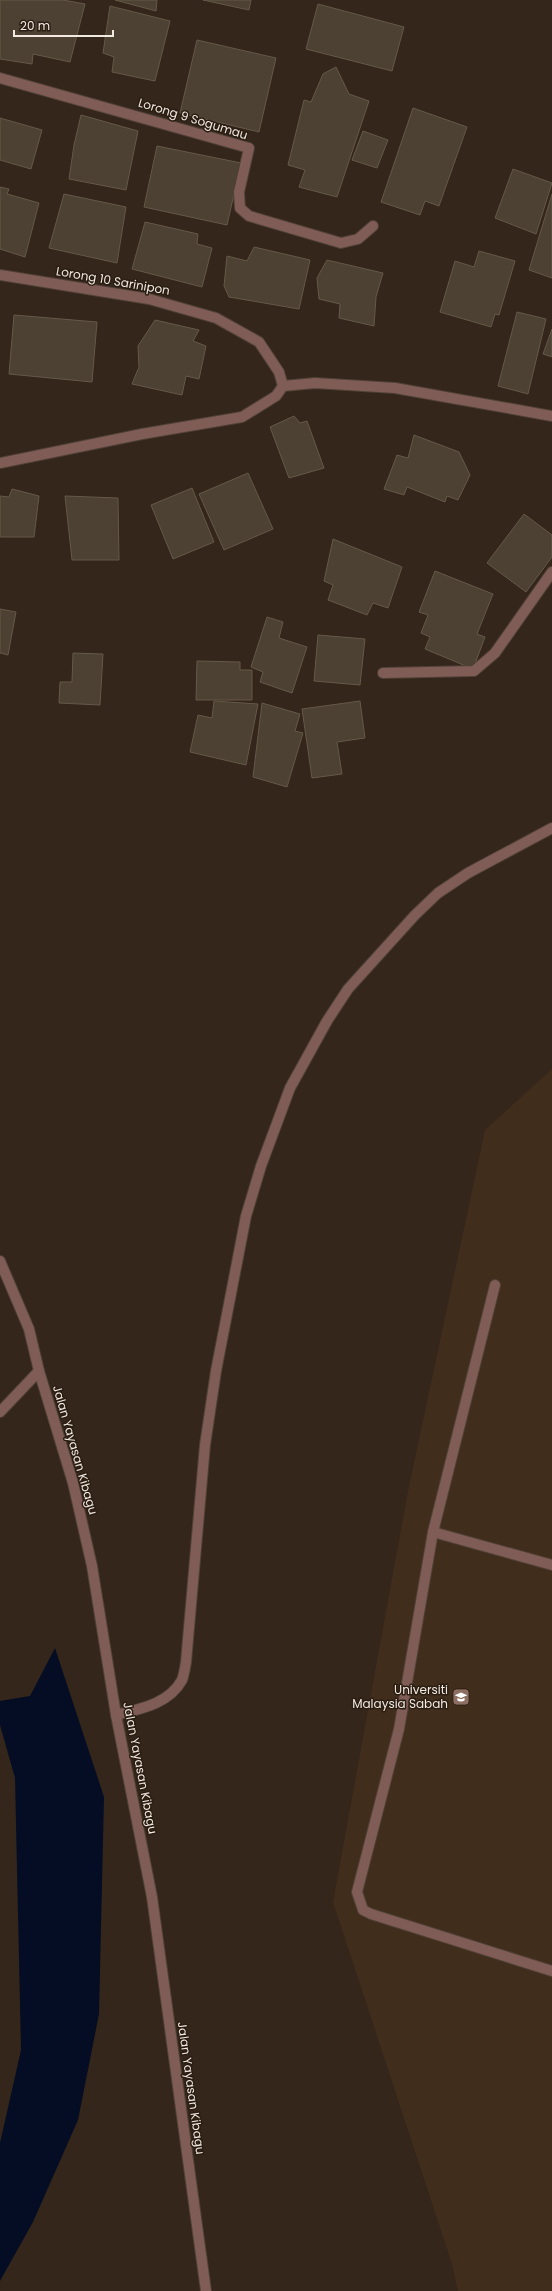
<svg xmlns="http://www.w3.org/2000/svg" width="552" height="2291" viewBox="0 0 552 2291" font-family="Poppins,sans-serif">
<style>
.built{fill:#402d1c}
.water{fill:#040d23}
.building{fill:#4c4132;stroke:#655949}
.lines{fill:none;stroke-linecap:round;stroke-linejoin:round}
.minor-casing{stroke:#4f4136;stroke-width:12}
.minor{stroke:#805c56;stroke-width:10}
.labels{text-anchor:middle;stroke-width:3;stroke-linejoin:round;paint-order:stroke}
.street-label{font-size:12px;fill:#f2e9e1;stroke:#2a1d11}
.poi-label{font-size:12px;fill:#f2e9e1;stroke:#2a1d11;text-anchor:end}
</style>
<rect width="100%" height="100%" fill="#34261a"/>
<!-- built -->
<path class="built" d="M552,1069V2291H458L452,2264L333,1902L408,1491L485,1130Z"/>
<!-- water -->
<path class="water" d="M55,1648L104,1797L99,2014L78,2120L33,2222L0,2281V2143L21,2050L15,1778L0,1725V1701L30,1696Z"/>
<!-- building -->
<g class="building">
<path d="M0,0H63L85,4L70,62L33,54L32,64L0,59Z"/>
<path d="M115,0H157L156,11Z"/>
<path d="M203,0H251L249,10Z"/>
<path d="M318,4L404,27L392,71L306,49Z"/>
<path d="M110,6L170,21L155,81L112,72L114,57L103,53Z"/>
<path d="M197,40L276,58L259,132L180,113Z"/>
<path d="M336,67L349,94L369,101L337,197L299,187L305,170L288,165L304,100L311,102L323,74Z"/>
<path d="M413,108L467,127L439,206L425,201L420,215L381,202Z"/>
<path d="M81,115L138,131L126,190L69,179L74,145Z"/>
<path d="M0,118L42,130L31,169L0,160Z"/>
<path d="M363,131L388,140L377,168L352,160Z"/>
<path d="M157,146L241,163L227,225L144,207Z"/>
<path d="M513,169L552,183L536,234L495,218Z"/>
<path d="M0,187L9,189L7,194L39,203L25,257L0,249Z"/>
<path d="M64,194L126,207L117,263L49,248Z"/>
<path d="M552,194V278L529,270Z"/>
<path d="M145,222L198,234L197,244L212,248L202,287L132,269Z"/>
<path d="M254,247L310,260L299,309L229,297L224,286L227,256L247,261Z"/>
<path d="M479,251L515,261L499,315L495,314L491,327L440,312L455,261L474,267Z"/>
<path d="M327,260L383,273L376,297L374,326L339,318L340,304L319,299L317,278Z"/>
<path d="M517,312L546,319L528,394L498,386Z"/>
<path d="M14,315L97,322L92,382L9,374Z"/>
<path d="M155,320L199,330L193,341L206,346L199,379L186,376L182,395L132,384L139,367L138,346Z"/>
<path d="M552,329V357L543,354Z"/>
<path d="M294,416L300,423L307,421L324,468L289,478L270,427Z"/>
<path d="M414,435L459,452L470,475L458,500L447,496L445,502L407,487L404,495L384,489L397,455L408,458Z"/>
<path d="M248,473L273,529L224,550L199,494Z"/>
<path d="M192,488L214,542L173,559L151,505Z"/>
<path d="M12,489L39,496L34,537H0V496L9,497Z"/>
<path d="M65,496L118,498L119,560H72Z"/>
<path d="M524,514L552,535V557L526,592L487,563Z"/>
<path d="M333,539L402,567L388,608L373,603L367,615L328,600L333,585L324,581Z"/>
<path d="M435,571L493,594L477,634L485,637L473,669L425,649L430,637L421,633L428,615L419,612Z"/>
<path d="M0,609L16,612L8,655L0,653Z"/>
<path d="M267,617L283,622L279,638L307,647L292,693L260,682L263,672L251,667Z"/>
<path d="M318,635L365,639L360,685L314,681Z"/>
<path d="M73,653L103,654L100,705L59,703L60,682H72Z"/>
<path d="M197,661L240,662V670H252V700H196Z"/>
<path d="M214,701L258,704L246,765L190,752L198,715L212,718Z"/>
<path d="M360,701L365,738L337,742L342,774L312,778L302,709Z"/>
<path d="M262,703L300,714L295,731L303,733L287,787L253,777Z"/>
</g>
<g class="lines">
<!-- minor casing -->
<g class="minor-casing">
<g id="minor">
<path d="M0,78L249,148L239,192L240,208L249,216L341,243L358,239L373,226"/>
<path d="M0,275L149,299L216,318L259,342L279,372L283,386"/>
<path d="M0,463L142,434L242,417L276,396L283,386L315,383L395,388L552,416"/>
<path d="M383,673L474,671L495,653L552,572"/>
<path d="M0,1261L29,1329L39,1371L73,1483L92,1566L116,1715L152,1897L206,2291"/>
<path d="M495,1285L433,1532L399,1729L357,1892L363,1910L371,1914L552,1971"/>
<path d="M0,1412L39,1371"/>
<path d="M433,1532L552,1565"/>
<path d="M116,1715C140,1709 169,1704 182,1680C184,1675 185,1668 186,1662L205,1445L216,1371L246,1216L261,1166L290,1088L327,1021L348,989L415,915L438,893L468,873L552,828"/>
</g>
</g>
<!-- minor -->
<use href="#minor" class="minor"/>
</g>
<!-- icons -->
<defs>
<g id="university-square" transform="scale(0.9)"><rect x="-9" y="-9" width="18" height="18" rx="4" fill="#8d6e63" stroke="#2a1d11"/><path d="M0-5L7-2L0 1L-7-2ZM-4 1L0 2.5L4 1V4Q0 6-4 4Z" fill="#fff"/></g>
</defs>
<g fill-rule="evenodd">
<use href="#university-square" x="461" y="1697"/>
</g>
<g class="labels">
<!-- street labels -->
<g class="street-label">
<text transform="translate(193 119) rotate(17)" y="4">Lorong 9 Sogumau</text>
<text transform="translate(113 281) rotate(10)" y="4">Lorong 10 Sarinipon</text>
<text transform="translate(75 1450) rotate(74)" y="4">Jalan Yayasan Kibagu</text>
<text transform="translate(140 1768) rotate(79)" y="4">Jalan Yayasan Kibagu</text>
<text transform="translate(191 2088) rotate(82)" y="4">Jalan Yayasan Kibagu</text>
</g>
<!-- poi labels -->
<g class="poi-label">
<text x="448" y="1694">Universiti<tspan x="448" dy="14">Malaysia Sabah</tspan></text>
</g>
</g>
<!-- scale -->
<path d="M14 30v6h99v-6" fill="none" stroke="#f2e9e1" stroke-width="2"/>
<text x="20" y="30" font-size="12" fill="#f2e9e1" stroke="#2a1d11" stroke-width="3" paint-order="stroke">20 m</text>
</svg>
